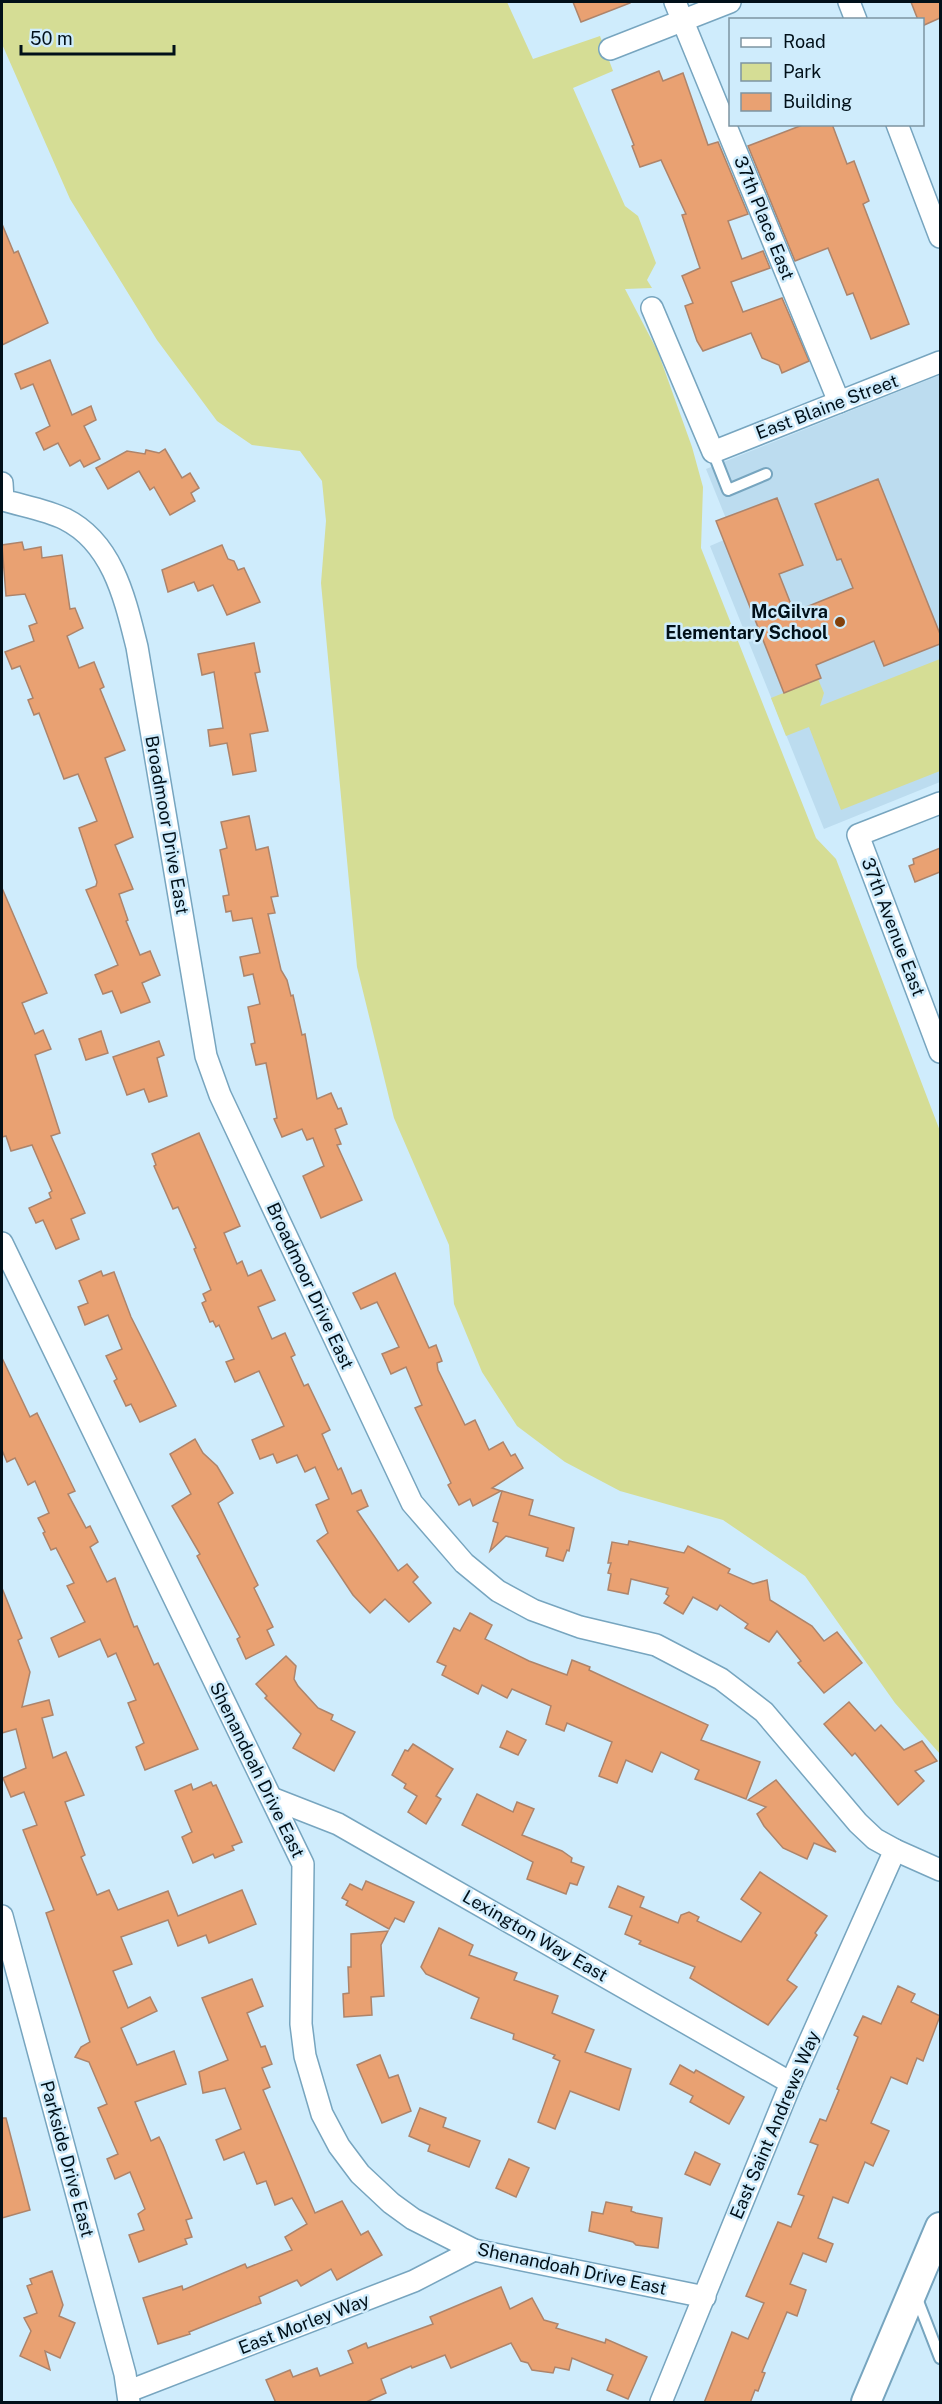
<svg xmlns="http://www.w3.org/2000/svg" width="942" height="2404" viewBox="0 0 942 2404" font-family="'Public Sans',sans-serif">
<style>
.built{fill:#bcdcef}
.green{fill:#d5dd95}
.building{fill:#e9a172;stroke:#ad846b;stroke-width:1.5}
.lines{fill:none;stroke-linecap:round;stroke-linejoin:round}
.service-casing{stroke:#77a5bf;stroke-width:14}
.minor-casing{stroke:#77a5bf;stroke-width:24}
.secondary-casing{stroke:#77a5bf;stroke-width:32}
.service{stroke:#fff;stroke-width:10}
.minor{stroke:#fff;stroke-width:21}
.secondary{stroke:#fff;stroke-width:28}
.poi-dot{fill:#82410c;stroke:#cfecfc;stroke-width:2}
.labels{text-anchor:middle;stroke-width:5;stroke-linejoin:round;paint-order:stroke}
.street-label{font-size:18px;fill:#011019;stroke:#cfecfc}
.poi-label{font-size:18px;font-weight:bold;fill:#011019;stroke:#cfecfc;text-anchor:end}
</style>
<rect width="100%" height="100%" fill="#cfecfc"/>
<!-- built -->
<path class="built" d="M940,375V782L824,829L710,546L733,536L706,469Z"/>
<!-- green -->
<g class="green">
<path d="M2,2H507L533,59L600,36L613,71L573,88L625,206L638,216L656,263L647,280L652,288L625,289L658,352L692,447L703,487L701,548L816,838L836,859L940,1131V1754L895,1703L805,1576L723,1520L620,1491L565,1462L517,1426L482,1372L454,1304L449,1245L394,1118L357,967L321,583L326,521L322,481L300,451L252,445L217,421L157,340L70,199L2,44Z"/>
<path d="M940,659V771L841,810L809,727L786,736L771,698L818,679L824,693L820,706Z"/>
</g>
<!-- building -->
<g class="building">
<path d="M573,2H630V3L581,22Z"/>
<path d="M911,2H940V18L922,26V20H918Z"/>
<path d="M659,71L663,81L683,73L708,145L718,142L748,214L728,221L742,259L763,251L770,268L731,282L743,312L782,298L809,361L782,373L779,365L762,358L751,333L703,351L697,341L685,306L693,303L682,276L700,268L682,215L686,214L661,160L640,167L632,146L634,145L612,90Z"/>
<path d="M805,124H832L847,164L854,161L869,201L863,204L909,324L871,339L853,293L847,295L828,248L795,261L748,146Z"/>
<path d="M2,224L14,253L18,251L48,323L2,345Z"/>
<path d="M50,360L72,415L91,406L96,420L84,426L100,459L84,467L80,460L70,466L58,443L44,450L36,433L50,426L33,384L21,389L15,374Z"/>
<path d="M165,449L182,478L190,473L199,488L191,493L195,501L170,515L154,487L150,490L139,471L108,489L96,468L127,451L145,454L146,450L159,453Z"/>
<path d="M878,479L940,634V644L884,666L874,641L816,665L821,678L784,693L716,521L777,498L803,565L779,574L794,612L853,588L841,559L837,560L815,504Z"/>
<path d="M22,542L24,550L41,547L42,558L62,555L70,609L75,608L83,628L67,636L79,668L94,662L104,687L100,689L125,750L105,758L133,837L115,845L133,889L119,894L128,920L126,921L140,955L150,951L160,975L142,983L150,1002L121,1013L112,991L103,994L95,975L118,965L86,890L96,886L97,882L79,828L97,821L78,774L64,779L39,713L34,715L28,700L33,698L20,666L12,669L5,652L34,641L29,626L37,623L25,594L6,596L2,545Z"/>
<path d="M222,545L228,559L234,561L238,570L244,568L260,602L227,615L213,585L198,591L194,582L168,592L162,570Z"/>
<path d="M254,643L260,672L255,673L268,731L250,734L256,771L233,775L227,743L210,746L208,730L223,728L214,672L202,675L198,654Z"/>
<path d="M249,816L256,850L268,847L278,896L271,897L275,913L268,914L281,970L287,980L291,996L293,995L302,1035L305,1034L317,1099L331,1093L338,1109L341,1108L347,1124L335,1129L341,1144L337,1145L362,1200L321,1218L303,1176L324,1166L313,1138L307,1140L302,1129L282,1137L274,1119L277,1118L266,1063L256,1065L251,1044L255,1043L248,1007L260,1004L253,974L244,976L240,957L260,953L252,918L233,921L231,911L226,912L223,896L229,895L220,850L227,848L221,822Z"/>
<path d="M940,848V872L915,882L909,866L914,864L913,859Z"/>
<path d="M2,888L47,993L22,1003L35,1034L43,1030L51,1049L35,1055L60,1133L51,1136L85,1213L71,1219L79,1239L56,1249L43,1220L36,1223L29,1208L51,1198L49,1193L52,1191L32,1145L11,1151L6,1136L2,1137Z"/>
<path d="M101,1031L108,1053L86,1060L79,1039Z"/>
<path d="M159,1041L164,1055L157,1058L167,1096L149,1102L144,1089L127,1095L113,1057Z"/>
<path d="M199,1133L240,1226L224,1233L237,1264L242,1261L248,1276L261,1270L275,1300L258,1307L272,1339L285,1333L295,1355L291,1357L304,1386L308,1384L330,1430L322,1434L338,1470L341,1468L352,1494L361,1490L368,1506L357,1511L398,1571L407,1564L418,1577L413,1582L431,1603L409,1622L385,1599L370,1613L353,1595L317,1541L328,1533L316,1505L329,1499L315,1467L305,1472L297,1455L277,1463L273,1454L260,1459L252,1440L284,1426L259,1371L235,1382L226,1362L234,1359L219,1325L216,1327L213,1321L210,1322L202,1303L206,1301L203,1294L211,1290L194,1249L196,1248L178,1207L173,1209L154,1166L156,1165L152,1154Z"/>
<path d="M101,1271L103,1276L114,1272L131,1317L176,1406L140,1422L131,1404L126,1406L114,1381L117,1379L106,1356L122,1349L108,1315L85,1325L78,1307L88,1303L79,1281Z"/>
<path d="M395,1273L429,1348L436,1345L442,1361L437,1363L438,1370L465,1425L475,1420L489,1450L503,1442L511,1456L515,1454L523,1468L492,1488L501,1491L473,1506L470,1499L459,1505L448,1485L451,1483L415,1408L422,1405L406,1367L391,1374L382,1354L399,1347L377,1302L361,1309L353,1293Z"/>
<path d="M2,1358L30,1417L37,1413L75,1491L68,1494L86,1528L90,1526L98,1542L90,1547L107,1582L115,1578L134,1627L137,1626L154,1665L158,1663L198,1749L145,1770L136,1747L144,1743L128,1703L136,1700L116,1653L108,1657L100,1639L59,1657L51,1638L85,1622L67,1586L74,1583L56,1548L51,1550L43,1533L45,1532L38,1518L49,1513L35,1481L28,1485L15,1458L7,1462L2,1450Z"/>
<path d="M195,1439L203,1453L217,1466L233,1493L218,1503L258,1585L254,1588L273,1627L267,1630L274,1645L246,1659L237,1639L240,1637L197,1556L200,1554L172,1506L191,1494L170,1454Z"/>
<path d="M502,1491L533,1500L529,1515L574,1528L569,1551L567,1550L563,1561L546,1556L548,1548L506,1536L490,1551L498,1523L493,1521Z"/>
<path d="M629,1541L684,1553L688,1546L730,1569L728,1573L753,1584L767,1580L770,1600L812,1626L824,1641L837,1632L862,1663L824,1693L798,1663L801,1661L777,1631L769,1642L745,1628L748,1624L720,1605L717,1610L693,1597L683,1614L664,1603L669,1596L666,1594L668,1588L631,1579L628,1594L608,1590L611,1574L608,1573L611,1563H608L612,1542L628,1545Z"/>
<path d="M2,1588L22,1638L18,1640L30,1672L22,1707L49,1700L53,1715L42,1718L53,1758L66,1752L84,1795L65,1802L85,1855L81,1857L97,1895L109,1890L118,1910L168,1891L178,1916L242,1890L256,1924L209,1943L206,1935L178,1946L168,1920L121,1937L132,1964L113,1971L128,2008L150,1997L157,2011L121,2028L137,2065L174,2051L186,2084L135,2102L151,2141L159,2137L163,2145L192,2218L186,2220L192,2237L185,2239L187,2244L139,2262L129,2235L144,2230L138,2214L145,2209L130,2172L115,2179L107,2159L118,2154L98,2108L107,2104L89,2062L75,2057L81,2047L90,2042L46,1913L54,1910L23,1830L37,1825L24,1792L11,1797L3,1778L26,1768L16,1729L2,1733Z"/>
<path d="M470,1613L492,1625L485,1639L529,1661L567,1675L572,1660L590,1667L589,1670L708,1725L701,1740L760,1762L746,1799L695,1779L699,1770L661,1752L652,1772L626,1760L617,1783L599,1776L612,1742L567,1723L564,1731L546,1724L551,1706L512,1689L507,1698L482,1685L478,1694L442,1675L446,1666L437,1662L454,1628L460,1631Z"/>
<path d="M286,1656L296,1666L294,1679L298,1686L318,1708L333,1715L331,1720L355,1732L334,1771L293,1748L301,1734L265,1698L267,1696L256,1684Z"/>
<path d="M849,1702L875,1731L881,1725L904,1750L922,1741L937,1761L915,1771L924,1781L898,1805L855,1753L852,1756L824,1724Z"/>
<path d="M507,1731L526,1740L518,1755L500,1747Z"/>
<path d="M413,1744L453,1769L436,1796L441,1799L426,1824L408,1812L417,1796L404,1788L406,1784L392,1775L405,1750L408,1751Z"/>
<path d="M776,1780L836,1852L814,1843L807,1859L783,1848L764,1826L757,1814L766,1807L748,1800Z"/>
<path d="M211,1782L213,1786L216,1785L242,1842L232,1846L234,1850L215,1858L213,1854L193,1863L182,1837L192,1832L175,1791L191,1784L193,1790Z"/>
<path d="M477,1794L513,1812L517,1802L534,1809L522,1835L562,1851L572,1858L571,1862L584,1867L577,1885L570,1883L566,1894L527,1879L533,1862L462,1825Z"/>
<path d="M760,1872L827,1916L815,1933L817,1935L787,1980L797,1987L768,2025L690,1978L695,1967L639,1944L641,1941L625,1934L632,1916L609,1907L618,1886L644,1897L640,1907L678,1923L681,1915L689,1912L699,1917L697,1921L741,1942L761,1913L741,1899Z"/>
<path d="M366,1881L414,1902L404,1922L395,1918L389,1929L346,1905L348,1901L342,1898L350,1884L362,1890Z"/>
<path d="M439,1928L473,1945L469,1955L517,1973L514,1980L558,1996L552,2013L594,2030L585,2052L631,2069L619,2110L570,2091L555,2129L538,2122L560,2061L553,2058L555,2055L513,2039L514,2034L471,2018L479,1998L426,1974L421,1967Z"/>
<path d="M388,1931L381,1945L384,1996L371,1997L372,2015L344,2017L343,1994L349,1993L348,1967H351V1934Z"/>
<path d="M252,1979L263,2006L247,2013L261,2047L265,2046L272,2064L262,2068L270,2087L263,2090L315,2213L342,2201L361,2235L368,2231L382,2255L337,2280L331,2269L301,2286L297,2280L259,2297L261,2303L189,2332L190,2334L158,2344L143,2298L182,2286L183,2290L245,2264L247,2268L292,2250L285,2237L307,2224L292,2198L275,2205L266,2181L257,2184L244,2152L224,2160L216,2140L241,2129L225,2088L203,2093L199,2072L228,2060L202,1998Z"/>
<path d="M898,1986L915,1994L911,2002L940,2016L923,2061L917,2058L907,2084L891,2077L871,2123L889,2131L873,2166L865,2162L848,2203L833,2197L818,2238L833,2244L826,2262L803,2253L790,2284L806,2290L797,2316L787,2312L762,2372L765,2373L758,2391L755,2390L750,2403H704L732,2332L748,2339L764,2303L746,2296L778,2222L791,2227L804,2196L798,2194L818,2145L810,2142L820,2119L826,2121L839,2090L837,2089L858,2037L854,2035L863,2016L881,2024Z"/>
<path d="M380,2055L389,2078L398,2075L411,2111L382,2123L357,2065Z"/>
<path d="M680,2065L694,2073L696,2070L744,2097L729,2124L690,2102L693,2096L670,2084Z"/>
<path d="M420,2108L446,2118L443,2127L480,2141L469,2167L428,2151L430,2145L409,2136Z"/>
<path d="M2,2118H6L30,2210L2,2218Z"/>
<path d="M695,2152L720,2164L710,2185L685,2174Z"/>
<path d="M509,2159L529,2168L516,2197L496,2188Z"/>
<path d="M606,2202L632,2207L631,2211L636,2213L662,2218L658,2248L636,2245L633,2242L589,2231L592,2212L603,2214Z"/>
<path d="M52,2271L63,2305L59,2316L75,2323L60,2358L45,2351L50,2370L20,2356L31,2331L24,2318L37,2313L27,2286L32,2284L30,2279Z"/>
<path d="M501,2287L510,2309L532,2298L544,2320L558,2324L556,2328L605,2343L606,2339L647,2357L628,2399L607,2390L613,2375L572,2358L569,2370L555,2367L553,2373L532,2370L528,2363L521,2361L511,2343L451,2368L445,2355L412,2368L411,2366L381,2379L386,2393L364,2403H276L266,2380L290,2370L293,2377L317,2368L320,2376L353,2363L348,2351L366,2343L368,2348L433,2324L430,2317Z"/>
</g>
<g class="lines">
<!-- service casing -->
<g class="service-casing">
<g id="service">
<path d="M713,452L728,490L766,474"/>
<path d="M916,2296L940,2358"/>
</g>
</g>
<!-- minor casing -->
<g class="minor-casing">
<g id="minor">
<path d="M675,2L839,402"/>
<path d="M849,2L856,20"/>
<path d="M610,49L730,2"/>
<path d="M897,124L940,237"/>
<path d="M652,308L713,452L940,362"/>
<path d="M2,483L3,500C23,506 47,510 65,519C113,543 125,599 137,647L206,1056L220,1095L412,1503L464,1563L498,1591L533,1610L580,1627L656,1645L721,1679L764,1712L858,1823L875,1839L895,1850L940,1870"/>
<path d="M940,803L858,835L940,1052"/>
<path d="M2,1243L303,1864L301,2024L305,2056L322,2114L339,2146L360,2174L391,2203L413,2219L474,2250L705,2297"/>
<path d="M274,1799L338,1824L791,2083"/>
<path d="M2,1916L125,2374L129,2402"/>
<path d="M129,2391L414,2281L474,2250"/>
<path d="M661,2402L791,2083L895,1850"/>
</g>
</g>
<!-- secondary casing -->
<g class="secondary-casing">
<path id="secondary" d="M866,2402L940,2227"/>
</g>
<!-- service -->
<use href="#service" class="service"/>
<!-- minor -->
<use href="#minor" class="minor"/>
<!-- secondary -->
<use href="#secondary" class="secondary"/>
</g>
<!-- markers -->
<circle class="poi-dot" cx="840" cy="622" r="6"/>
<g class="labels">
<!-- street labels -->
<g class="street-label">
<text transform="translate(764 218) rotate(68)" y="6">37th Place East</text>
<text transform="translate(827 407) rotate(-21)" y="6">East Blaine Street</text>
<text transform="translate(167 825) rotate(80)" y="6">Broadmoor Drive East</text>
<text transform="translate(893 927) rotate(69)" y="6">37th Avenue East</text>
<text transform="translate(310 1286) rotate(65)" y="6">Broadmoor Drive East</text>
<text transform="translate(257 1770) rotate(64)" y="6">Shenandoah Drive East</text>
<text transform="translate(535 1936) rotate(30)" y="6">Lexington Way East</text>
<text transform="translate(775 2125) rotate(-67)" y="6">East Saint Andrews Way</text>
<text transform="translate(67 2159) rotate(75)" y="6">Parkside Drive East</text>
<text transform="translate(572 2269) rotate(12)" y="6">Shenandoah Drive East</text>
<text transform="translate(304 2324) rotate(-21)" y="6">East Morley Way</text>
</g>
<!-- poi labels -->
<g class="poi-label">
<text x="828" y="618">McGilvra<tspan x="828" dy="21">Elementary School</tspan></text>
</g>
</g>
<!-- border -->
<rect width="942" height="2404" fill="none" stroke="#011019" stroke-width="6"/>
<!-- legend -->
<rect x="729" y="18" width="195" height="108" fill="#cfecfc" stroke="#7d94a1" stroke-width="1.5"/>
<rect x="741" y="38" width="30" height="9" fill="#ffffff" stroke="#7d94a1" stroke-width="1.5"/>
<text x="783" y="48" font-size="18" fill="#011019">Road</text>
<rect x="741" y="63" width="30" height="18" fill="#d5dd95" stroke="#7d94a1" stroke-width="1.5"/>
<text x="783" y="78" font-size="18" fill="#011019">Park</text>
<rect x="741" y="93" width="30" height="18" fill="#e9a172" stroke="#7d94a1" stroke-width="1.5"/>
<text x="783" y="108" font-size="18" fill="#011019">Building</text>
<!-- scale -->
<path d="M21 45v9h153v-9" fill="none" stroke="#011019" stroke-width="3"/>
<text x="30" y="45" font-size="18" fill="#011019" stroke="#cfecfc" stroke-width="4.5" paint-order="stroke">50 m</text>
</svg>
